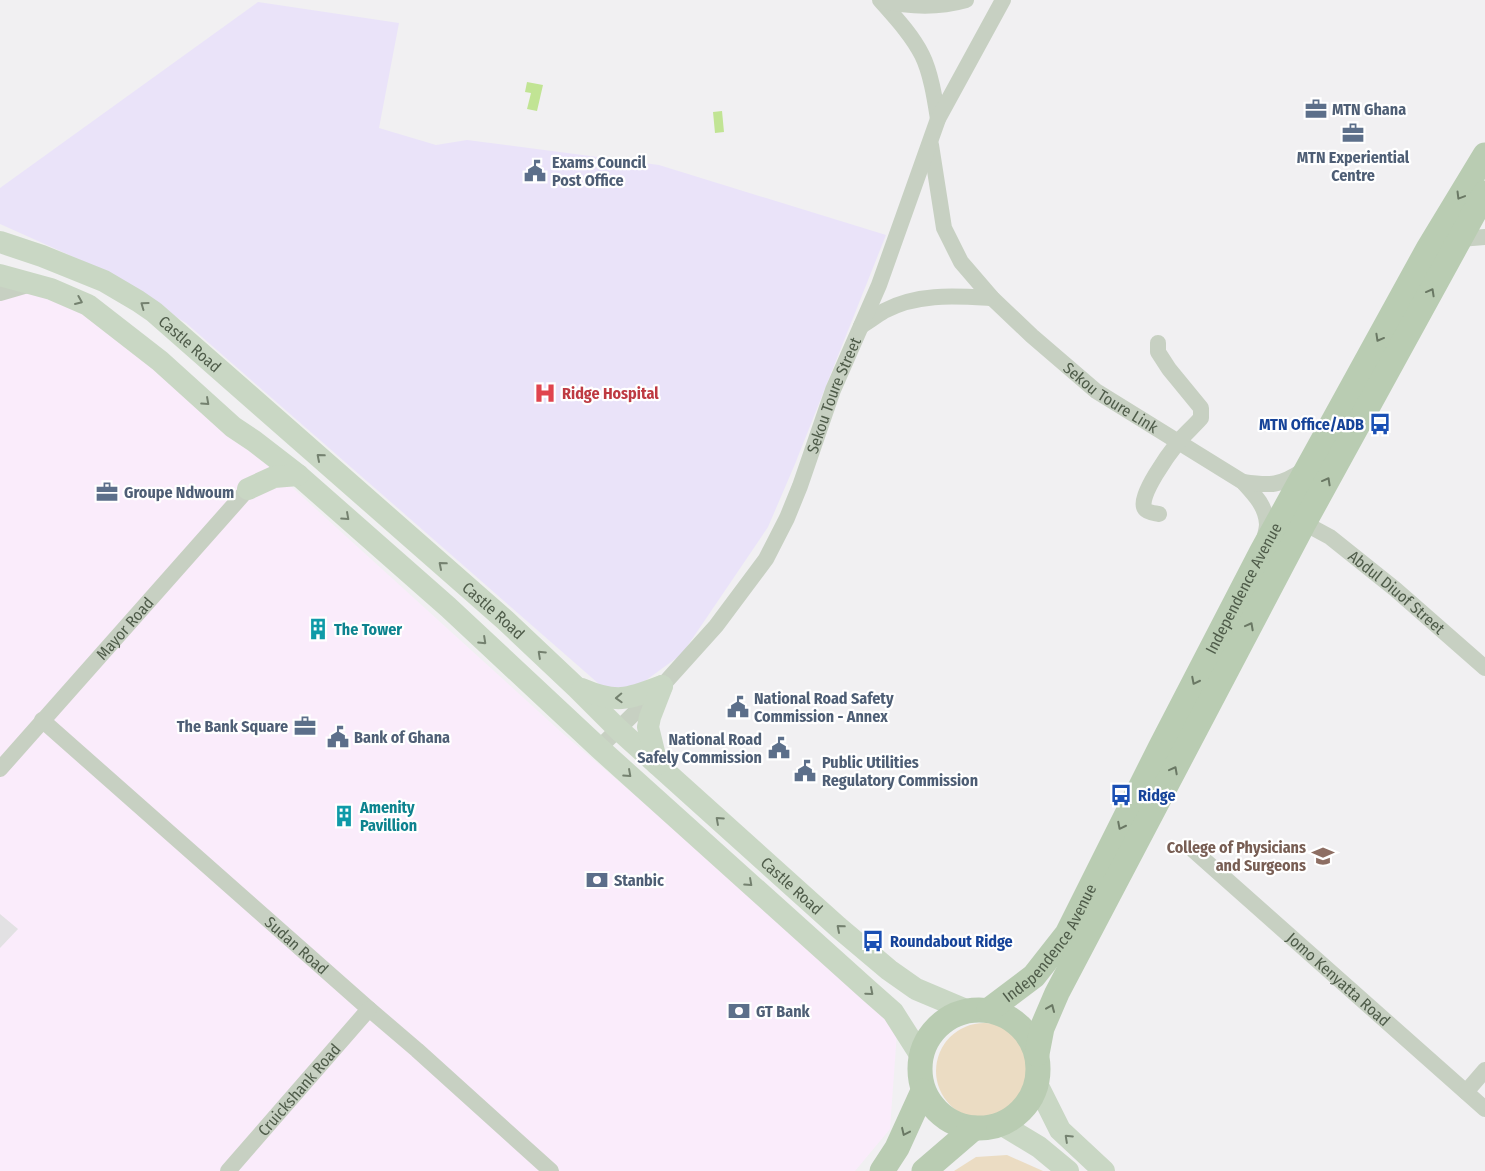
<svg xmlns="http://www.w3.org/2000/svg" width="1485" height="1171" viewBox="0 0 1485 1171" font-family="'Fira Sans Condensed',sans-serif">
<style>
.commercial{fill:#faecfb}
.education{fill:#e2e1e3}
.medical{fill:#eae3f9}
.green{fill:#ebdcc3}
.water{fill:#c1e494}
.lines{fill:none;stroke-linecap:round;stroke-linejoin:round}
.street{stroke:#c7d0c2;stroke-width:16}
.secondary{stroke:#c9d7c4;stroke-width:22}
.primary{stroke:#b9ccb2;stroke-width:25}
.oneway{stroke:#6a7864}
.oneway2{stroke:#74816f}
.labels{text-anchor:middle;stroke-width:4.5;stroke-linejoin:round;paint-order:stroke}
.service-label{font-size:16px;font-weight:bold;fill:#4e5e75;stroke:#fff;text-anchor:start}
.street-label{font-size:16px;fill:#4f5c4a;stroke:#fff}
.health-label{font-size:16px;font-weight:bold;fill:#be3a42;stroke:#fff;text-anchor:start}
.transit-label{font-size:16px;font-weight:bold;fill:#164399;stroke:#fff;text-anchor:start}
.culture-label{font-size:16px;font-weight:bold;fill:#0d838f;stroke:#fff;text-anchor:start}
.education-label{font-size:16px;font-weight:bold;fill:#785e54;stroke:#fff;text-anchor:end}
</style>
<rect width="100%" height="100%" fill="#f1f0f2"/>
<!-- commercial -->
<path class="commercial" d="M0,283L40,294L96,319L161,368L560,731L867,994L897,1032L890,1129L855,1171H0Z"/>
<!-- education -->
<path class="education" d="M0,914L18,929L0,948Z"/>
<!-- medical -->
<path class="medical" d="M258,2L399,23L379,128L436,145L467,140L659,165L886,235L795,464L768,527L682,654L634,689L607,691L186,323L87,263L0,224V188Z"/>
<!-- green -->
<g class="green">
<circle cx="984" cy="1071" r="48"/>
<path d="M1007,1155L1043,1171H954L976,1157Z"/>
</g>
<!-- water -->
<g class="water">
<path d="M527,82L543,85L537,111L527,109L531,93L525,92Z"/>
<path d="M722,111L724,132L715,133L713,112Z"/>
</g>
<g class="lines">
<!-- street -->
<g class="street">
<path d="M880,0C895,17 912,35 922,55C931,73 935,100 938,119"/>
<path d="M881,0C909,7 938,8 966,0"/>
<path id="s1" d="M931,145L944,228L961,262L992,298L1032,336L1096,391L1243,482C1254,494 1266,506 1267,524C1267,529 1265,535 1264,540"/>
<path d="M1460,239L1485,237"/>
<path d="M0,293L31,284"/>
<path d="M861,326C869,321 876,316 884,311C917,293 955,296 992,298"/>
<path d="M1158,343V352L1169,369L1201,408V418C1194,426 1186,433 1179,441C1171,451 1136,498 1145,509C1148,513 1155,513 1159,514"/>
<path d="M1243,482C1271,486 1280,486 1304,470"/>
<path id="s2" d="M1304,523L1330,537L1395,589L1485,668"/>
<path id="s3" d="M42,720L369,1009L417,1050L551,1171"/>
<path id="s4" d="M599,748L662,686L716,626L766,559L787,518L800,486L833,390L879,285L938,119L1003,0"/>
<path id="s5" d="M0,769L248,489"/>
<path id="s6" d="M1192,849L1485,1109"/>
<path d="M1466,1092L1485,1070"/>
<path id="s7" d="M228,1171L369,1009"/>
</g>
<!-- secondary -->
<g class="secondary">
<path id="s8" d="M0,242L42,256L104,281L138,301L154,312L505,620L576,687L618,729L838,927L889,970L916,989L968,1011"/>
<path d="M0,275L51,289L88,305L160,361L233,427L254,441L298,475L448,607L599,748L868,990L893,1012L921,1056"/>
<path d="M248,489L274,477L298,475"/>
<path d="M582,689C617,704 628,699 662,686"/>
<path d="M657,764L648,727L650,717L662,686"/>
<path d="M1037,1084L1060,1130L1104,1171"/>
<path d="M1001,1124L1039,1147L1068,1171"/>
</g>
<!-- primary -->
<g class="primary">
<circle cx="979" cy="1069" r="59"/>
<path id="s9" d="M989,1010L1034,976L1067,934L1160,748L1262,551L1428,249L1485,155"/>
<path d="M1037,1054L1042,1028L1057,993L1304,523L1485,193"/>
<path d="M882,1171L897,1148L923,1091"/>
<path d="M924,1171L974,1128"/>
</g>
</g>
<!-- one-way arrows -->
<defs><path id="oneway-chevron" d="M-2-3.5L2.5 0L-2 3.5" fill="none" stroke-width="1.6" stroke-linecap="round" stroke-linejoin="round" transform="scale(1.25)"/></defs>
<g class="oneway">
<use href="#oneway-chevron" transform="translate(1460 196) rotate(121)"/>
<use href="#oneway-chevron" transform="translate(1431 292) rotate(-61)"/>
<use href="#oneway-chevron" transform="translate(1379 338) rotate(119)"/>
<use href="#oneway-chevron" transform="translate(1327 481) rotate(-61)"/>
<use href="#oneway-chevron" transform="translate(1250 626) rotate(-62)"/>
<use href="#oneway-chevron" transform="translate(1195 681) rotate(117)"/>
<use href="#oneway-chevron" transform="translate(1174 770) rotate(-62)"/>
<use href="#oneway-chevron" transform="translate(1121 826) rotate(117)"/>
<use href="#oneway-chevron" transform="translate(1051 1008) rotate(-67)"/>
<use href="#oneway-chevron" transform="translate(905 1132) rotate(115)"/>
</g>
<g class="oneway2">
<use href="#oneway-chevron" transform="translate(79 301) rotate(23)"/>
<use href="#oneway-chevron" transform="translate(144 305) rotate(-144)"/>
<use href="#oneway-chevron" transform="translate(206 402) rotate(42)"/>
<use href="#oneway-chevron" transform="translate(320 457) rotate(-139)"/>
<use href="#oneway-chevron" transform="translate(346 517) rotate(42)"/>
<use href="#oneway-chevron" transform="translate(442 565) rotate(-139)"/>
<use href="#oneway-chevron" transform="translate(483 641) rotate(43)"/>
<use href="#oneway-chevron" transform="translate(541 654) rotate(-137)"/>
<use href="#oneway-chevron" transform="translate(619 698) rotate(178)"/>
<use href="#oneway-chevron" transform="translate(628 774) rotate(42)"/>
<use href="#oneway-chevron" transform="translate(719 820) rotate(-138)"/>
<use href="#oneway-chevron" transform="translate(749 883) rotate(42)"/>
<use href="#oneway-chevron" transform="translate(840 928) rotate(-139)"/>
<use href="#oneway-chevron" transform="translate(870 992) rotate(41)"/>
<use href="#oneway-chevron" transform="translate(1068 1138) rotate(-137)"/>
</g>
<!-- icons -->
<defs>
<g id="office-bare" transform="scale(1.725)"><path d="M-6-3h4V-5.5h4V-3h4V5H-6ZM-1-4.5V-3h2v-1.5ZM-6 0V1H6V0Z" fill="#5c6f8a" stroke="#fff" stroke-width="2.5" paint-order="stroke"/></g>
<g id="civic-bare" transform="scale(1.725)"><path d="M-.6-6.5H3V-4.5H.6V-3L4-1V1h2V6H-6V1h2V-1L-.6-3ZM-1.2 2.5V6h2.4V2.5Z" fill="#5c6f8a" stroke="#fff" stroke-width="2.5" paint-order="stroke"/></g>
<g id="hospital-bare" transform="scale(1.725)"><path d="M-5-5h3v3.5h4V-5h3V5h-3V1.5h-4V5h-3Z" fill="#e0444e" stroke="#fff" stroke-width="2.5" paint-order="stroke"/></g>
<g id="bus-bare" transform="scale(1.725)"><path d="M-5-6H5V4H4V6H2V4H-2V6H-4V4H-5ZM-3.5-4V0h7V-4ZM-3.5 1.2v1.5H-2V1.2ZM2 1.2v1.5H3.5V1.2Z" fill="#1a4fb4" stroke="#fff" stroke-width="2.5" paint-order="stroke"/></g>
<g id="building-bare" transform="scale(1.725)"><path d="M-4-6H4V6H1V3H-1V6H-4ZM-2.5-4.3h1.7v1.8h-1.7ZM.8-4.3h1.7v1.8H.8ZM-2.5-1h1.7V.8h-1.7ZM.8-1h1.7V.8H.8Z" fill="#0f9aa8" stroke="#fff" stroke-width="2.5" paint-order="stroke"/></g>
<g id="university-bare" transform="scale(1.725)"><path d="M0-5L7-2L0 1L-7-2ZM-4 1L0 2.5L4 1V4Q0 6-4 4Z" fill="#8d6e63" stroke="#fff" stroke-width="2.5" paint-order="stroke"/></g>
<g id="bank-bare" transform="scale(1.725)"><path d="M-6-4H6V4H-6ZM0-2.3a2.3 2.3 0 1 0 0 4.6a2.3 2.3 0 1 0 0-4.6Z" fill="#5c6f8a" stroke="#fff" stroke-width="2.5" paint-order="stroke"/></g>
</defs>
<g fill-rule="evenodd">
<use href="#office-bare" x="1316" y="109"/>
<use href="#office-bare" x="1353" y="133"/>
<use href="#civic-bare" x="535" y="171"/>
<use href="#hospital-bare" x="545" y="393"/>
<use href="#bus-bare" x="1380" y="424"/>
<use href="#office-bare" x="107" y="492"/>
<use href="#building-bare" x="318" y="629"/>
<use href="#civic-bare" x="738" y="707"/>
<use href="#office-bare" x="305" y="726"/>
<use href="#civic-bare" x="338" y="737"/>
<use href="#civic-bare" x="779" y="748"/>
<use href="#civic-bare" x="805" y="771"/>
<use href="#bus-bare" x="1121" y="795"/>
<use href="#building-bare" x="344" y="816"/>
<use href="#university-bare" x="1323" y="856"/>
<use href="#bank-bare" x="597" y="880"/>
<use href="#bus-bare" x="873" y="941"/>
<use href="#bank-bare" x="739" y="1011"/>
</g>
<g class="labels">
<!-- service labels -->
<g class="service-label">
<text x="1332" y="115">MTN Ghana</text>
<text x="1353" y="163" text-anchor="middle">MTN Experiential<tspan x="1353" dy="18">Centre</tspan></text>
<text x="552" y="168">Exams Council<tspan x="552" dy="18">Post Office</tspan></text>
<text x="124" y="498">Groupe Ndwoum</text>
<text x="754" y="704">National Road Safety<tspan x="754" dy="18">Commission - Annex</tspan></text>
<text x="288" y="732" text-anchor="end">The Bank Square</text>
<text x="354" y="743">Bank of Ghana</text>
<text x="762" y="745" text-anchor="end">National Road<tspan x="762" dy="18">Safely Commission</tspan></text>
<text x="822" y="768">Public Utilities<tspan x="822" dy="18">Regulatory Commission</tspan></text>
<text x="614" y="886">Stanbic</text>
<text x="756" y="1017">GT Bank</text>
</g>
<!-- street labels -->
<g class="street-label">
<text dy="6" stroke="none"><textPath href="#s8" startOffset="218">Castle Road</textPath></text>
<text dy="6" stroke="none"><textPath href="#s4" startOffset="430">Sekou Toure Street</textPath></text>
<text dy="6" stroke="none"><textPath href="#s1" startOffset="325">Sekou Toure Link</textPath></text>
<text dy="6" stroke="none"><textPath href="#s9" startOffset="498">Independence Avenue</textPath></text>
<text dy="6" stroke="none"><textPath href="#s2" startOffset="116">Abdul Diuof Street</textPath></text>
<text dy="6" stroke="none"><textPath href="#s8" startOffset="622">Castle Road</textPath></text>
<text dy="6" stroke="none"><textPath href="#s5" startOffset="188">Mayor Road</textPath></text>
<text dy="6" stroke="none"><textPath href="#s8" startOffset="1028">Castle Road</textPath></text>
<text dy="6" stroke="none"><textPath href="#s9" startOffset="92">Independence Avenue</textPath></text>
<text dy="6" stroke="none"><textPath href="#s3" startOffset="340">Sudan Road</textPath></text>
<text dy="6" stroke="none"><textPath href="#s6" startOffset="196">Jomo Kenyatta Road</textPath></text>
<text dy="6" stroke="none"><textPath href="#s7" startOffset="108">Cruickshank Road</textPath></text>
</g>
<!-- health labels -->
<g class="health-label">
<text x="562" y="399">Ridge Hospital</text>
</g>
<!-- transit labels -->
<g class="transit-label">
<text x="1364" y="430" text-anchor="end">MTN Office/ADB</text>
<text x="1138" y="801">Ridge</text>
<text x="890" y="947">Roundabout Ridge</text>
</g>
<!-- culture labels -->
<g class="culture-label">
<text x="334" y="635">The Tower</text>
<text x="360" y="813">Amenity<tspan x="360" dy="18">Pavillion</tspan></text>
</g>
<!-- education labels -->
<g class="education-label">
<text x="1306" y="853">College of Physicians<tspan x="1306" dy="18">and Surgeons</tspan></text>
</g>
</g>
</svg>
